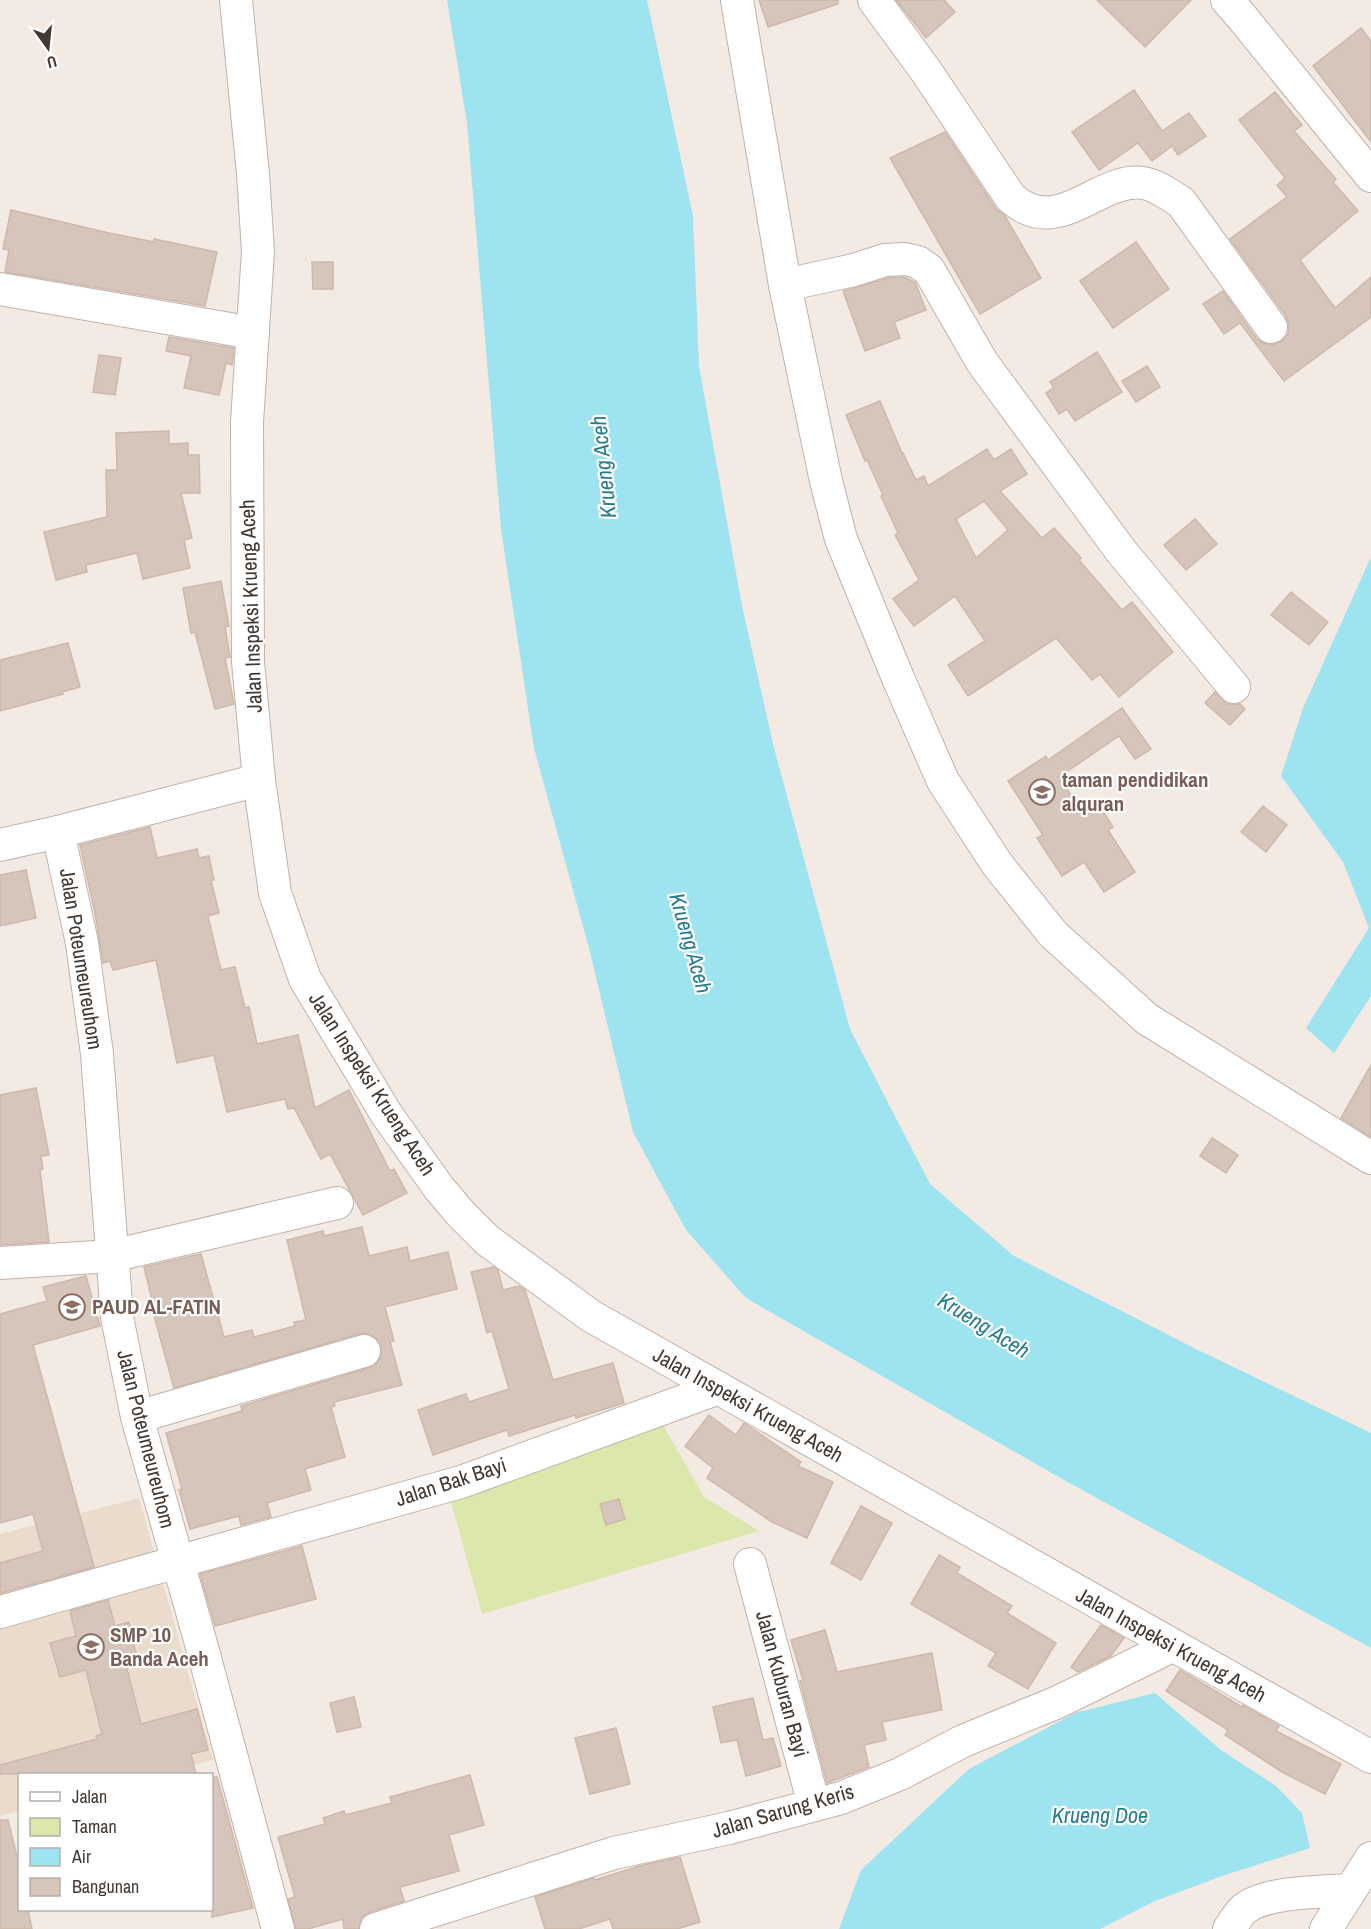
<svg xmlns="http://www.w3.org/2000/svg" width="1371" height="1929" viewBox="0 0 1371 1929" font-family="'Archivo Narrow',sans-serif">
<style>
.education{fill:#ebdbcd}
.green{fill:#dbe7ab}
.water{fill:#9ee3f0}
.building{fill:#d6c5bb;stroke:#ceb8ac;stroke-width:1.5;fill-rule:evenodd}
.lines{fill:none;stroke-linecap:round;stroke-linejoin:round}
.minor-casing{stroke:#c0b2a9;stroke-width:34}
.minor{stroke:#fff;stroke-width:32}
.labels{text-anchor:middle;stroke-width:4.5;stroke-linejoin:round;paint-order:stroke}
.street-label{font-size:21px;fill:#433933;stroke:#fff}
.education-label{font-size:21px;font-weight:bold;fill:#785e54;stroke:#fff;text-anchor:start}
.water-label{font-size:22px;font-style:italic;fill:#277d8f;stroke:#fff}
</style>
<rect width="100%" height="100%" fill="#f2eae3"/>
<!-- education -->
<path class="education" d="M139,1498L213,1760L157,1774H20L19,1811L0,1816V1534Z"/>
<!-- green -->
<path class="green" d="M658,1416L704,1497L759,1531L482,1614L448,1491Z"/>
<!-- water -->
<g class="water">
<path d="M447,0H647L693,216L699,366L742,606L774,748L850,1029L930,1184L1014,1256L1196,1349L1371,1433V1648L1064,1480L746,1298L686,1230L633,1132L590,952L534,748L501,529L467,123Z"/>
<path d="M1371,557V996L1334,1053L1306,1028L1369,928L1343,862L1281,776L1303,708Z"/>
<path d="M1155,1693L1221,1750L1276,1786L1302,1813L1310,1848L1222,1876L1155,1901L1100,1929H839L861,1870L969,1769L1075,1713Z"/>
</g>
<!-- building -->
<g class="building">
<path d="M759,0H838V4L768,27Z"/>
<path d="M896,0H944L955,12L926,38Z"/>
<path d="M1097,0H1191L1145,47Z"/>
<path d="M1361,28L1371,41V142L1313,66Z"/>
<path d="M1134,90L1162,131L1189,113L1206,136L1178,155L1172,146L1152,161L1138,143L1099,170L1072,132Z"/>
<path d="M1275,92L1302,125L1294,131L1336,179L1333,182L1358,211L1300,260L1335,308L1371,277V317L1284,381L1240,323L1224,334L1203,304L1223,291L1256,338L1263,343L1273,345L1282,341L1288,334L1289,325L1286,316L1230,239L1287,197L1277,185L1285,178L1239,120Z"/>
<path d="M945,132L996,209L1005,216L1041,278L980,314L890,158Z"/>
<path d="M11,210L109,233L154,242V239L217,252L205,306L5,272L9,250L3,249Z"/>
<path d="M1136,242L1169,289L1113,328L1080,281Z"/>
<path d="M312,262H333V289H313Z"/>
<path d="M903,277L915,282L926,310L894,322L900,338L865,351L843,291L888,278Z"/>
<path d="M169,337L234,348L232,365L226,363L219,395L184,388L191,356L166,351Z"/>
<path d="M1097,352L1122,392L1075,421L1067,409L1059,414L1046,393L1054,388L1050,382Z"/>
<path d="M99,355L121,358L115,395L93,392Z"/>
<path d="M1147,366L1160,387L1136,402L1122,381Z"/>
<path d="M880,401L902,453H903L916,480L924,476L928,486L987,449L994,460L1011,449L1027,474L1000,491L1042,538L1054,528L1081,558L1079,560L1122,610L1132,602L1173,652L1119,697L1100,674L1092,680L1056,638L968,696L948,665L985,641L955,596L914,626L893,599L919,580L895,535L898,533L881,496L883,495L867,460L865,461L846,415ZM984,501L1008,530L976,558L956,519Z"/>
<path d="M169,431V444L188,443V455H199L200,493H181L192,538L184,540L190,568L143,579L137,553L86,565L87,572L56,580L44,532L107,517L106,470H117L116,433Z"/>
<path d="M1195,519L1217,544L1186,570L1164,545Z"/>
<path d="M221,581L229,626L225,627L230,657L225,658L234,704L215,709L195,632L191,633L183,588Z"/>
<path d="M1291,592L1328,622L1309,645L1271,615Z"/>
<path d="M68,643L80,687L62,692L63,694L0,711V660Z"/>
<path d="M1215,692L1227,704H1240L1245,709L1230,725L1205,703Z"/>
<path d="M1122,708L1151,749L1135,759L1119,736L1059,777L1081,810L1096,800L1113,827L1108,830L1135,872L1104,892L1084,862L1062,876L1037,838L1043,835L1008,781L1046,756L1048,760Z"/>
<path d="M1263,806L1287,825L1266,852L1241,832Z"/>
<path d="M150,827L157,858L197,849L199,858L209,856L214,880H211L219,913L208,916L214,942L221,970L235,967L245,1008L249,1007L257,1044L298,1035L315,1108L349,1090L390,1171L394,1169L407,1193L363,1215L330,1154L321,1159L294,1108L288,1109L285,1099L227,1112L214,1055L177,1063L156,960L113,970L110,961L103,963L95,913L80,845Z"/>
<path d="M26,870L36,918L0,926V875Z"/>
<path d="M1371,1065V1137L1341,1118Z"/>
<path d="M36,1088L49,1155L41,1156L43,1169L40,1170L49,1242L0,1245V1095Z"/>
<path d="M1212,1138L1238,1155L1226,1173L1200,1156Z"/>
<path d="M362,1227L369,1256L407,1247L410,1261L448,1252L457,1289L385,1307L394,1341L390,1342L402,1385L334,1402L335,1406L331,1407L345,1457L305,1469L311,1490L267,1503L271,1517L241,1525L239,1516L190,1529L179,1490L182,1489L166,1433L242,1411L241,1406L369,1368L377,1363L381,1356V1347L376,1338L368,1333L359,1334L174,1388L153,1312H155L144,1267L201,1254L224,1337L252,1330L254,1337L295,1326L294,1322L306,1320L287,1240L323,1231L324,1236Z"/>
<path d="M493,1267L498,1270L503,1290L519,1286L525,1290L553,1380L613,1363L624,1403L576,1418L575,1415L509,1436L507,1430L433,1455L418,1410L466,1394L469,1402L509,1389L492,1331L487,1333L471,1272Z"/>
<path d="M86,1276L100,1326L33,1345L94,1567L0,1593V1563L43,1551L33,1514L0,1523V1314L47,1301L43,1287Z"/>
<path d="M709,1415L736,1435L744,1423L801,1462L798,1466L833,1482L807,1538L772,1522L707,1478L713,1468L685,1446Z"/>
<path d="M619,1499L625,1519L606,1525L600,1504Z"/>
<path d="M861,1506L892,1523L861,1580L831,1563Z"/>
<path d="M302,1546L316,1599L215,1626L200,1574Z"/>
<path d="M939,1555L960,1567L957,1573L1012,1606L1007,1613L1056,1643L1028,1689L988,1666L996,1653L911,1604Z"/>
<path d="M108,1600L115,1626L129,1622L136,1654L124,1657L141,1724L197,1709L208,1750L191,1754L196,1774H0V1765L97,1739L96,1736L102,1734L86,1670L60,1677L50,1643L76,1636L70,1611Z"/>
<path d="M1101,1625L1124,1638L1111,1656L1078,1672L1071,1667Z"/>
<path d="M825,1630L837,1672L932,1653L942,1710L882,1722L886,1740L864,1745L869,1767L827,1783L800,1681L803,1680L791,1640Z"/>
<path d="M1180,1670L1242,1707L1243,1705L1279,1726L1276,1731L1341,1764L1325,1794L1282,1772L1225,1735L1228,1730L1166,1691Z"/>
<path d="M354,1697L361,1727L337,1732L330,1703Z"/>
<path d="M753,1698L763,1740L773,1738L781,1766L746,1776L737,1740L721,1743L713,1707Z"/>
<path d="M616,1728L630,1784L590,1794L575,1738Z"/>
<path d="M470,1775L484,1825L449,1835L459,1871L400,1887L404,1901L370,1912L362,1917L359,1929H344L343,1919L308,1929H296L288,1899L295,1897L278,1837L325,1824L323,1818L344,1811L345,1815L392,1803L390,1797Z"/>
<path d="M212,1777H217L253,1908L212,1917Z"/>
<path d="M0,1820H8L20,1869V1910H28L32,1929H0Z"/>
<path d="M680,1857L700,1922L677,1929H613L610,1919L579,1929H545L535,1897L594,1878L595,1880L639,1866Z"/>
</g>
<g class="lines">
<!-- minor casing -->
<g class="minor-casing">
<g id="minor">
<path d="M236,0L253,174L258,251L247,422L248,662L259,780L275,893L305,979L387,1115L439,1188L461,1214L487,1240L591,1316L1371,1757"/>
<path d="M737,0L785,285L826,481L841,539L898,678L943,781L997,864L1053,934L1147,1019L1371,1158"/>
<path d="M874,0L926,71L1011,198C1059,240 1097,177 1143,183C1157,185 1169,195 1181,202L1271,327"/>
<path d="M1227,0L1241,16L1371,176"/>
<path d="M785,285L854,270L885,260L905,259L918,262L929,270L982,362L1121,551L1234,687"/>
<path d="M0,289L253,333"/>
<path d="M58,832L82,943L97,1054L117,1317L137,1417L202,1647L278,1929"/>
<path d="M0,845L58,832L259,780"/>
<path d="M0,1263L112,1256L337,1203"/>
<path d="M137,1417L364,1351"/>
<path d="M750,1564L814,1805"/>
<path d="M0,1612L461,1482L719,1388"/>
<path d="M376,1929L614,1853L729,1828L841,1798L900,1774L963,1741L1058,1702L1172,1646"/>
<path d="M1229,1929C1234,1922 1240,1911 1247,1907C1270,1891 1323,1892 1350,1890"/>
<path d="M1326,1929L1371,1858"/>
</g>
</g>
<!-- minor -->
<use href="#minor" class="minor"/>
</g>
<!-- icons -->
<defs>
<g id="university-ring" transform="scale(1.35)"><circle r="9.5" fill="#fff" stroke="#8d6e63" stroke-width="1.5"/><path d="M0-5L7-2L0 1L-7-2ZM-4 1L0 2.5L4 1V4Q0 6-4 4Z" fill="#8d6e63"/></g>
<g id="school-ring" transform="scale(1.35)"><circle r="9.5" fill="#fff" stroke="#8d6e63" stroke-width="1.5"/><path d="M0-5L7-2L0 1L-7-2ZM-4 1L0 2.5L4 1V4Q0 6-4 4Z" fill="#8d6e63"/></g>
</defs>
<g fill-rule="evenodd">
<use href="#university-ring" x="1042" y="792"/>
<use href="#school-ring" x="72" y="1307"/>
<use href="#school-ring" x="91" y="1647"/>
</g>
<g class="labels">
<!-- street labels -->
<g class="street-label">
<text transform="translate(251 606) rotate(-92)" y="7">Jalan Inspeksi Krueng Aceh</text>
<text transform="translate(81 959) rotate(81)" y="7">Jalan Poteumeureuhom</text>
<text transform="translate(372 1084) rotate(57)" y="7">Jalan Inspeksi Krueng Aceh</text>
<text transform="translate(748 1405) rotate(29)" y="7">Jalan Inspeksi Krueng Aceh</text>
<text transform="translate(146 1439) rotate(76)" y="7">Jalan Poteumeureuhom</text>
<text transform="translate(451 1482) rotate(-18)" y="7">Jalan Bak Bayi</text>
<text transform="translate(1171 1645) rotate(29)" y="7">Jalan Inspeksi Krueng Aceh</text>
<text transform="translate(782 1684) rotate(75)" y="7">Jalan Kuburan Bayi</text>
<text transform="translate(783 1811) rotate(-16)" y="7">Jalan Sarung Keris</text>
</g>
<!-- education labels -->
<g class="education-label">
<text x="1062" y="787">taman pendidikan<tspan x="1062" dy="24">alquran</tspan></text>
<text x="92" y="1314">PAUD AL-FATIN</text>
<text x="110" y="1642">SMP 10<tspan x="110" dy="24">Banda Aceh</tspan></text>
</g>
<!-- water labels -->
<g class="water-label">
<text transform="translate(603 467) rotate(-96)" y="8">Krueng Aceh</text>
<text transform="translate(691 943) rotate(74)" y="8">Krueng Aceh</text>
<text transform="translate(984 1325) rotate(32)" y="8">Krueng Aceh</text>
<text x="1100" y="1823">Krueng Doe</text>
</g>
</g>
<!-- legend -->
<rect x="18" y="1773" width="195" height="138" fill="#ffffff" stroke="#b4b0ad" stroke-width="1.5"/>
<rect x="30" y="1792" width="30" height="9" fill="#ffffff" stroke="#b4b0ad" stroke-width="1.5"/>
<text x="72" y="1803" font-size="18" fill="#433933">Jalan</text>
<rect x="30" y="1818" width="30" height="18" fill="#dbe7ab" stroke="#b4b0ad" stroke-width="1.5"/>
<text x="72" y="1833" font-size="18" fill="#433933">Taman</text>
<rect x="30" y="1848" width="30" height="18" fill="#9ee3f0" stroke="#b4b0ad" stroke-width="1.5"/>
<text x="72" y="1863" font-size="18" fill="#433933">Air</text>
<rect x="30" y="1878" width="30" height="18" fill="#d6c5bb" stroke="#b4b0ad" stroke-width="1.5"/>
<text x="72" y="1893" font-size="18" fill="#433933">Bangunan</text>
<!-- north arrow -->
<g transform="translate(48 48) rotate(165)" stroke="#ffffff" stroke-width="4.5" paint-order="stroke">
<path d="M0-4.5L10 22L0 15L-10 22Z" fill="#433933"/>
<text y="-9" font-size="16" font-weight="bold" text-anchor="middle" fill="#433933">U</text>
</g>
</svg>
